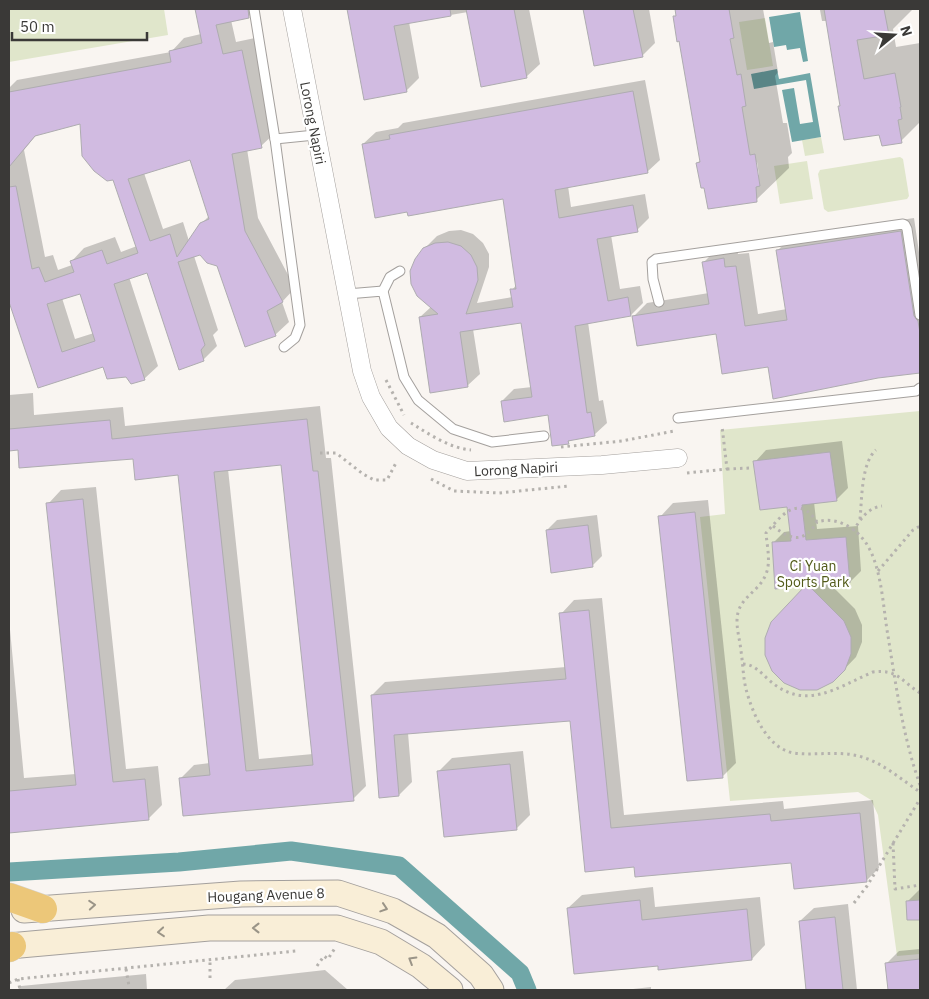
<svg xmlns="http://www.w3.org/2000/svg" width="929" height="999" viewBox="0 0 929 999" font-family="'IBM Plex Sans',sans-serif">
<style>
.green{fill:#e0e6cb}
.water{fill:#70a7a8}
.shadow{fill:#0003;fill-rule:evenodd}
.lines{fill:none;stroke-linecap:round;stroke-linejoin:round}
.canal{stroke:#70a7a8;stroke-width:19}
.building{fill:#d1bbe1;stroke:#aeacb0;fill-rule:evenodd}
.lane-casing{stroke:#a4a09d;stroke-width:11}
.street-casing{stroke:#a4a09d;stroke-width:19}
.secondary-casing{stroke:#a4a09d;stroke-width:27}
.highway-casing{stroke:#d4d3d3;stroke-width:29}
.path{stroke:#b5b2ae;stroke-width:3;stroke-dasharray:2.5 4;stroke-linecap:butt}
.lane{stroke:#fff;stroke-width:9}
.street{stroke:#fff;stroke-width:18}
.secondary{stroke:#f9eed7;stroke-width:25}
.highway{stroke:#ecc779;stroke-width:28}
.oneway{stroke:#9a9487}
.labels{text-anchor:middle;stroke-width:4.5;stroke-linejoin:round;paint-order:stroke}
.street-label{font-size:14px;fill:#3a3937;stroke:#fff}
.park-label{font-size:14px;fill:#525a19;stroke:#fff}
</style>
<rect width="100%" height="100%" fill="#f9f5f1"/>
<!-- green -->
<g class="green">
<path d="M9,9H164L168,35L9,62Z"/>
<path d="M765,18L773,66L747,70L739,22Z"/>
<path d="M821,137L824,153L805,156L802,140Z"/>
<path d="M900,157L903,159L909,196L907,199L828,212L824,209L818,174L820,170Z"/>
<path d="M807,161L813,199L780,204L774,166Z"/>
<path d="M920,411V954L897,956L878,815L871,800L858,792L730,801L700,517L725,514L720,430Z"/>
</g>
<!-- water -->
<g class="water">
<path d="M800,12L808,61L803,62L800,48L787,50L786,45L774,47L769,17Z"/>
<path d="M777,69L779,79L810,73L821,137L792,142L782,90L794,88L800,124L813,122L806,80L754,89L751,74Z"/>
</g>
<!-- shadow -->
<g class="shadow">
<path d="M196,9H256L248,17L231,20L236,42L255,38L275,133L261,146L247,149L258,218L295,288L282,302L289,322L275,335L218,265L200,253L194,256L218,330L213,335L217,346L203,360L148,271L129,277L158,366L144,379L127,376L104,365L39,386L9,298V88L17,80L171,52L184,38L201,34ZM81,123L114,179L137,246L121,252L115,237L84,248L71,262L72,265L58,270L53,255L45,257L24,150L37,134ZM191,158L209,216L201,224L189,241L183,222L163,229L144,173ZM81,293L94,333L75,339L62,298Z"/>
<path d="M348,9H529L540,64L526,77L468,12L409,22L419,78L406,91L365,99Z"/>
<path d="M584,9H649L655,43L642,56L595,65Z"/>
<path d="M676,9H763L769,43L773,42L778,72L775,76L783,123H787L792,153L788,157L789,168L756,200L705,186L697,163L701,160L675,17L677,14ZM757,162L759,175H757L755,163Z"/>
<path d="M822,9H913L893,29L896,47L920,43V122L901,141L880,133L841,105L827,21H822L820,10Z"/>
<path d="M645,80L660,160L647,172L568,186L571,207L645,194L649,218L637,230L611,235L620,289L640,286L643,303L631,315L588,322L599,401L603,400L607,423L594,435L572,439L568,442L549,414L502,401L514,389L532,387L523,322L473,329L480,374L467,386L420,317L431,307L424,249L437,236L449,231L461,230L473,234L483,243L489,254V267L477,303L513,297L512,290L517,284L504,198L363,144L376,132L398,128L403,123Z"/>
<path d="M914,218L920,259V371L878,376L769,366L717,333L634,316L647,303L709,293L704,262L717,249L737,245L738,254L749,253L758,314L787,309L778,250L791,237Z"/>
<path d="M33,393L34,415L123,407L125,426L320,406L326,458H331L366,786L353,799L181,778L194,765L210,763L179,474L134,458L19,449L9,450V395ZM282,463L313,754L259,759L228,469Z"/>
<path d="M842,441L848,488L836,500L814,502L817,529L858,526L861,571L850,582L829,583L855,609L862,625V642L856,657L833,681L808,585L773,543L784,532L791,531L788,506L755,462L766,450Z"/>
<path d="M96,487L126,769L158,766L162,805L148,819L9,831V619L24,778L76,774L48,504L61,490Z"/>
<path d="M708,500L736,763L723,776L660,517L673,503Z"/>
<path d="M597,515L602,556L592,566L547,530L557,520Z"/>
<path d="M602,598L624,815L783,801L784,809L873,800L879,868L866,881L792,862L635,866L586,871L571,720L408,733L412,782L399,795L372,695L385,682L566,667L561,614L574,600Z"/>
<path d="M523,751L530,815L516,829L439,771L452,758Z"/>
<path d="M653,887L655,907L760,897L765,945L752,959L659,964L568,908L582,895Z"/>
<path d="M920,889V918L908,919L907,902Z"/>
<path d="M848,904L857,990H808L800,921L814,908Z"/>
<path d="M920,949V990H890L886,964L899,951Z"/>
<path d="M325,970L348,990H224L235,980Z"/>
<path d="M146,974L147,990H17L21,986Z"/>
<path d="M651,987V990H624Z"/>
</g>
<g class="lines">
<!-- canal -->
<path class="canal" d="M9,872L179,862L291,851L399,866L520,973L527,990"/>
</g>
<!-- building -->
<g class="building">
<path d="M195,9H248L249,18L216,25L223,54L242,50L262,148L232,154L245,231L283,302L267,311L276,336L245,347L217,266L207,263L200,255L178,262L205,345L201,350L204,361L179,370L147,273L114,284L145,380L131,384L126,377L107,379L103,367L38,388L9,302V187L16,186L32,269L39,267L45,282L74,272L70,261L102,250L107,264L138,253L113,180L107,181L94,171L82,156L80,124L35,136L9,167V92L171,62L169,51L202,43ZM190,160L209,219L200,223L177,257L170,234L150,241L128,179ZM80,294L95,341L62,352L47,304Z"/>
<path d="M347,9H450L451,16L394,26L407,92L364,100Z"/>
<path d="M466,9H514L527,78L481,87Z"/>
<path d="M583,9H633L643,57L594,66Z"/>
<path d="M675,9H729L734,38L730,39L737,75L741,74L746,106L742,107L750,155L755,154L760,186L756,187L757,202L708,209L704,188H701L696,163L700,162L679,41L677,42L673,16H676Z"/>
<path d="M824,9H884L889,35L857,40L864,79L895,73L901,107H900L902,119L898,120L902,143L882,146L879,135L844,140L838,106H840Z"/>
<path d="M633,91L648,173L555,190L559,218L633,205L638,232L597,239L608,301L628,297L631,316L575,326L587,413L591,412L595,436L568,441L569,444L552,446L548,415L504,422L501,401L532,397L521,323L460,332L468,387L430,393L419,317L438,314L417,296L411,284L410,271L415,259L423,248L435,243L448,242L461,246L471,255L477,267L478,280L466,314L513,307L510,289H516L503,199L408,216L407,212L375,218L362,144L390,139L389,135Z"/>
<path d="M901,231L914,316L918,321L920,333V373L878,378L773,399L768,367L722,374L716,334L637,346L632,316L709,304L702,262L724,258L725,267L736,266L745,326L787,320L776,250Z"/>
<path d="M307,419L313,471H318L354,801L183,816L179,778L210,775L178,475L135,480L133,459L19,468L18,450L9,451V429L110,420L112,439ZM281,465L313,765L246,771L214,472Z"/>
<path d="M830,452L837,501L802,505L806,540L846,537L850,583L809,586L844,621L851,637V654L845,670L833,682L817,690H800L784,683L772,671L765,655V638L771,622L805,586L775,589L772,542L791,541L787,507L760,510L753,461Z"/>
<path d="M83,499L113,782L145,779L149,820L9,833V791L76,785L46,503Z"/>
<path d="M695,512L723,778L687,781L658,516Z"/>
<path d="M588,525L593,567L551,573L546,530Z"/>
<path d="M589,610L611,828L770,814L771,821L860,813L867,882L794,889L791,863L635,877L634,867L585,872L570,721L394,735L399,796L379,798L371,695L566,679L559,613Z"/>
<path d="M510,764L517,830L444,837L437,771Z"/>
<path d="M640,900L642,920L747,909L752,960L658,970V966L574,974L567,908Z"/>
<path d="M920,900V920H907L906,901Z"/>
<path d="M835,917L843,990H806L799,921Z"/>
<path d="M920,959V990H888L885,963Z"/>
</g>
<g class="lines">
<!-- lane casing -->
<g class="lane-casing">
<g id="lane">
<path d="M254,9L275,139L315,135"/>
<path d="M275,139L300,325L295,338L284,347"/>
<path d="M383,291L390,277L400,271"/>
<path d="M347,294L383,291L404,377L418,400L453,429L492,442L544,436"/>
<path d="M659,302L653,279L652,262L656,259L903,224L905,225L907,229L920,315"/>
<path d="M678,418L916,391L920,388"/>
</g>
</g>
<!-- street casing -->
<g class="street-casing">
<path id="street" d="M292,9L362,371L371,397L389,428L408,446L433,460L467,471L602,465L678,458"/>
</g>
<!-- secondary casing -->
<g class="secondary-casing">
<g id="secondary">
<path d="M24,910L241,894L338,893L393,911L437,936L481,975L491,990"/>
<path d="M9,946L209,928H337L381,942L421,966L450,990"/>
</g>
</g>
<!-- highway casing -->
<g class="highway-casing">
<g id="highway">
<path d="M9,897L43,909"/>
<path d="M9,948L12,946"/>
</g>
</g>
<!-- path -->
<g class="path">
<path d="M386,380L404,415"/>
<path d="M411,423C429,434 449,448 471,450"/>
<path d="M561,447L622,441L674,431"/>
<path d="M320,453H336L363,474L374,480H387L397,461"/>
<path d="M727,469L751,468"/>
<path d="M687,473L727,469L722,426"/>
<path d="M431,479L454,491L499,493L569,486"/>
<path d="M860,519C862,500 861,463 876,450"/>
<path d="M773,526C791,540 803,544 817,522"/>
<path d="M853,531C861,519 867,508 882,506"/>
<path d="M878,571L913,530L920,526"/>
<path d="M743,664C754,664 761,673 769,680C805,712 836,688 873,672C898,669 901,681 920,693"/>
<path d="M920,785C903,737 896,686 888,636C883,608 882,567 866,543C855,527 836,516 817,522C798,493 781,516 766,533C767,546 771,562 766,574C758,594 737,597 737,621C737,631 740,641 741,651C743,664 743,677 746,689C752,712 767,749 794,753C817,756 839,750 862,757C883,763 902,780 920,792"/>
<path d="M893,843L895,889L920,885"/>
<path d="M854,903L867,886L920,799"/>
<path d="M317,966L324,956L328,959L335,948"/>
<path d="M126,969L129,986"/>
<path d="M210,978V959"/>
<path d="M18,979L20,990"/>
<path d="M9,983L18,979L296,951"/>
</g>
<!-- lane -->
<use href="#lane" class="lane"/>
<!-- street -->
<use href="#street" class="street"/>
<!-- secondary -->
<use href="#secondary" class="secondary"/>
<!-- highway -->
<use href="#highway" class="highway"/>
</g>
<!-- one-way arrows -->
<defs><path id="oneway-chevron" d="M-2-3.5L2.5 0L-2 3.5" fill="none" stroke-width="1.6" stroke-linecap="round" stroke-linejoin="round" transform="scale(1.25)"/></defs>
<g class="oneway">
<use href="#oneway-chevron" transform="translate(92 905) rotate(-4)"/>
<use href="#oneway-chevron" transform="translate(384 908) rotate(18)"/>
<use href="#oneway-chevron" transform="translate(256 928) rotate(-180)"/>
<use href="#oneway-chevron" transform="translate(161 932) rotate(175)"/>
<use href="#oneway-chevron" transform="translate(412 960) rotate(-149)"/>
</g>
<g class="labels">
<!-- street labels -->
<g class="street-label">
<text transform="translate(313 123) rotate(79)" y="5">Lorong Napiri</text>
<text transform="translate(516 469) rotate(-3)" y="5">Lorong Napiri</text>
<text transform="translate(266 895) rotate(-2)" y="5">Hougang Avenue 8</text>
</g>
<!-- park labels -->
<g class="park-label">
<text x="813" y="571">Ci Yuan<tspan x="813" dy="16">Sports Park</tspan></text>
</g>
</g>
<!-- border -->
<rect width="929" height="999" fill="none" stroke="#3a3937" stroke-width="20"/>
<!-- north arrow -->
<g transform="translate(894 35) rotate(72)" stroke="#ffffff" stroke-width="4" paint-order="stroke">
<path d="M0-4L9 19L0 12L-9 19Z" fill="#3a3937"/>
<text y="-8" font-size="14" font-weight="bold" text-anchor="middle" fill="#3a3937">N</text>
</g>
<!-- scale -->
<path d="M12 32v8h135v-8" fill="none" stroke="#3a3937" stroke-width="2.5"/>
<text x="20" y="32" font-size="15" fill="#3a3937" stroke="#ffffff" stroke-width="4" paint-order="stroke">50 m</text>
</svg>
